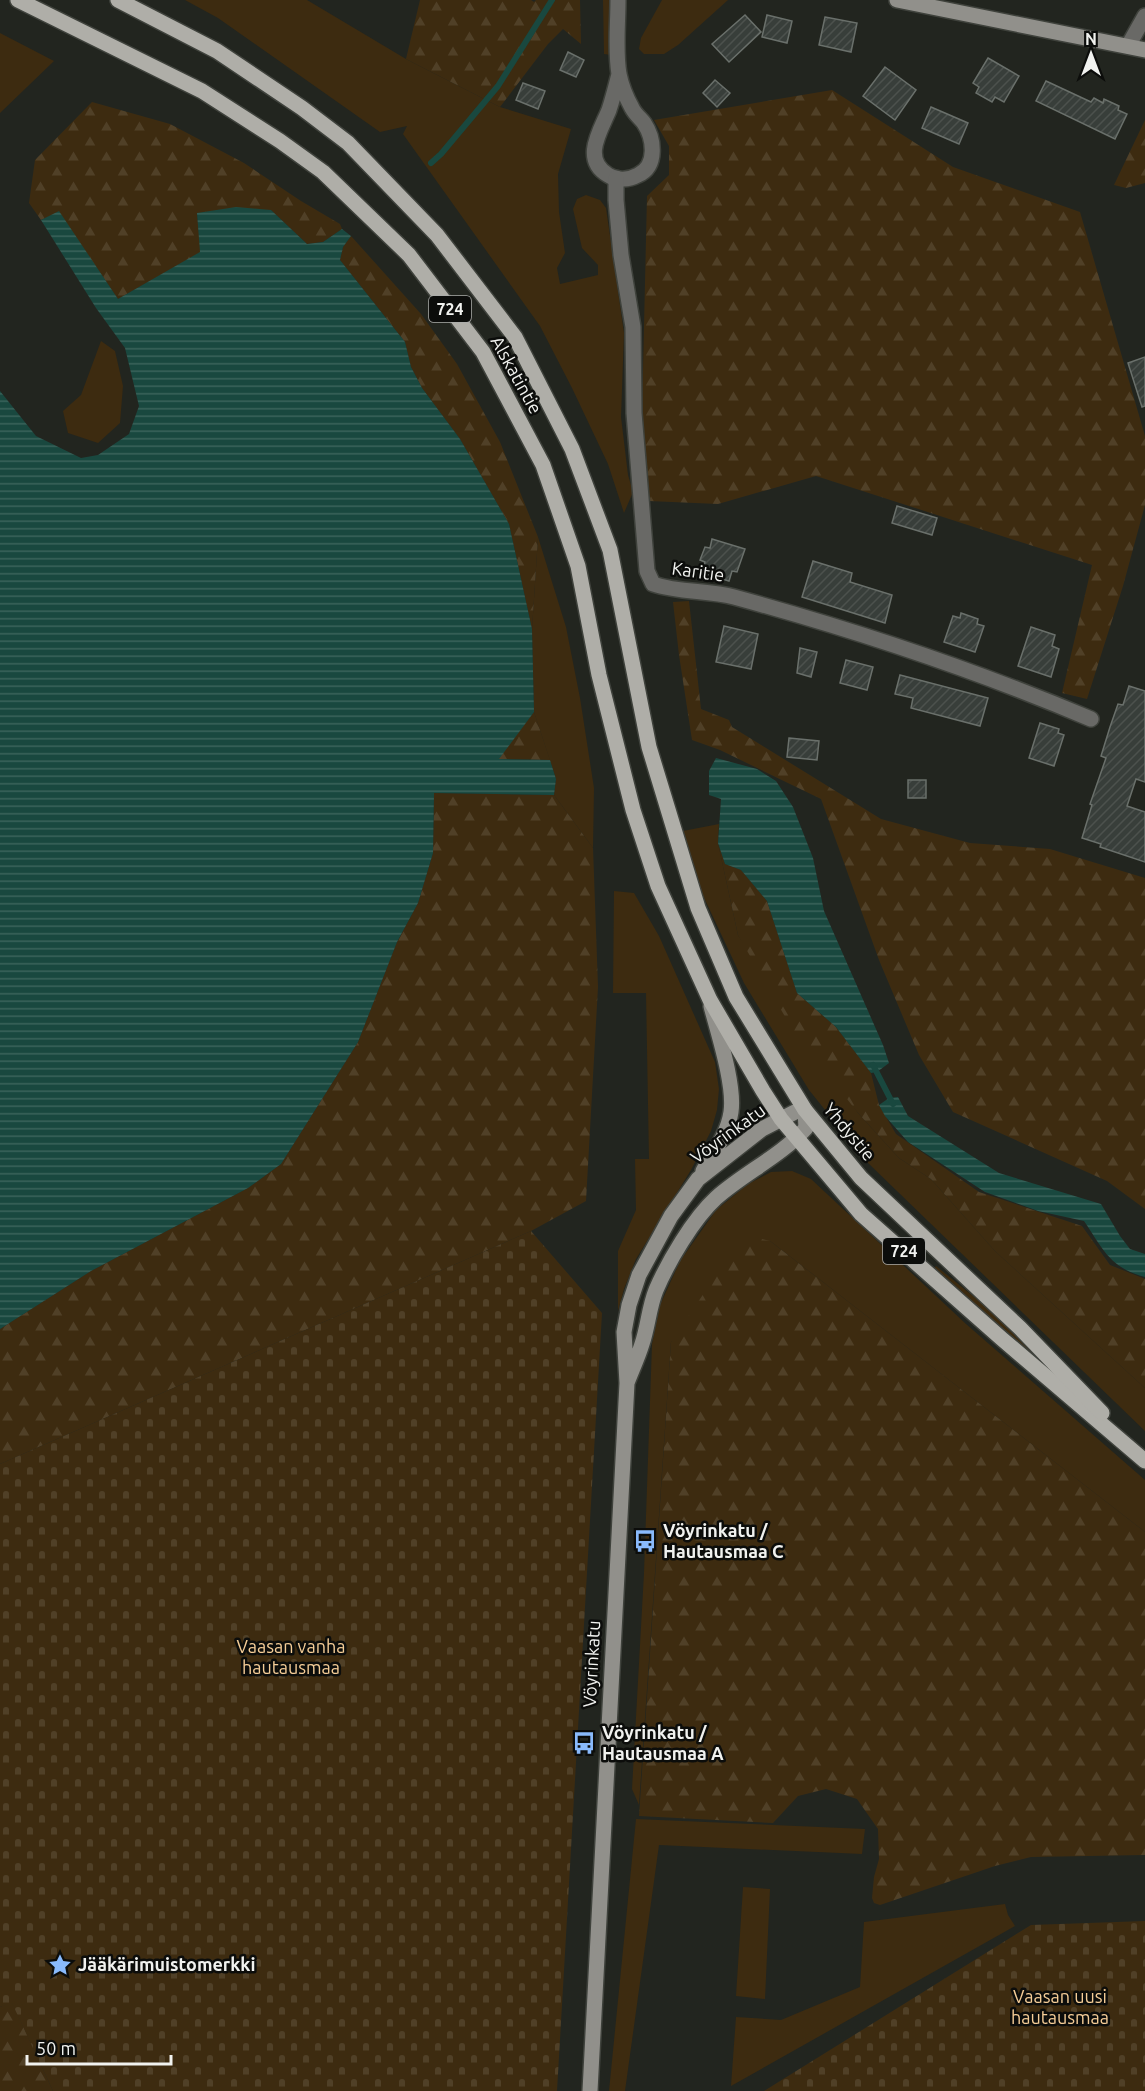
<svg xmlns="http://www.w3.org/2000/svg" width="1145" height="2091" viewBox="0 0 1145 2091" font-family="Ubuntu,sans-serif">
<style>
.green{fill:#3d2b10}
.forest{fill:url(#forest-firs)}
.cemetery{fill:url(#cemetery-stones)}
.water{fill:url(#water-rules)}
.lines{fill:none;stroke-linecap:round;stroke-linejoin:round}
.stream{stroke:#19483f;stroke-width:6}
.building{fill:url(#building-hatch);stroke:#6a706b;stroke-width:1.5}
.street-casing{stroke:#3f423c;stroke-width:18}
.secondary-casing{stroke:#3f423c;stroke-width:18}
.primary-casing{stroke:#3f423c;stroke-width:18}
.street{stroke:#696966;stroke-width:15}
.secondary{stroke:#91908b;stroke-width:15}
.primary{stroke:#afaea8;stroke-width:15}
.labels{text-anchor:middle;stroke-width:5;stroke-linejoin:round;paint-order:stroke}
.shield{fill:#0c0d0b;stroke:#acadab;stroke-width:1.5}
.shield-label{font-size:16px;font-weight:bold;fill:#f1f2ef}
.street-label{font-size:18px;fill:#f1f2ef;stroke:#0c0d0b}
.poi-label{font-size:18px;font-weight:bold;fill:#f1f2ef;stroke:#0c0d0b;text-anchor:start}
.park-label{font-size:18px;fill:#f5cd97;stroke:#0c0d0b}
</style>
<defs>
<pattern id="forest-firs" width="22" height="20" patternUnits="userSpaceOnUse" patternTransform="scale(1.5)"><rect width="22" height="20" fill="#3d2b10"/><path d="M5 1l3.5 6h-7zM16 11l3.5 6h-7z" fill="#504027"/></pattern>
<pattern id="cemetery-stones" width="16" height="16" patternUnits="userSpaceOnUse" patternTransform="scale(1.5)"><rect width="16" height="16" fill="#3d2b10"/><path d="M2 7V4a2 2 0 0 1 4 0v3zM10 15v-3a2 2 0 0 1 4 0v3z" fill="#504027"/></pattern>
<pattern id="water-rules" width="6" height="5" patternUnits="userSpaceOnUse" patternTransform="scale(1.5)"><rect width="6" height="5" fill="#19483f"/><path d="M0 2.5h6" fill="none" stroke="#3b635b"/></pattern>
<pattern id="building-hatch" width="6" height="6" patternUnits="userSpaceOnUse" patternTransform="scale(1.5)"><rect width="6" height="6" fill="#383e3a"/><path d="M-1 1l2-2M0 6l6-6M5 7l2-2" fill="none" stroke="#4c514d"/></pattern>
</defs>
<rect width="100%" height="100%" fill="#22251f"/>
<!-- green -->
<g class="green">
<path d="M185,0H307L406,59L500,107L571,129L558,174L559,212L565,253L557,268L560,284L598,275V265L582,248L573,209L577,199L586,195L600,200L606,208L624,333L621,417L628,475L633,492L624,513L608,464L572,388L540,326L403,134L407,126L380,132L218,18Z"/>
<path d="M603,0H611V55L604,54Z"/>
<path d="M662,0H728L678,45L664,54H644L639,49L641,38Z"/>
<path d="M0,33L54,61L0,113Z"/>
<path d="M101,341L115,351L123,386L120,423L98,443L68,433L63,411L81,395Z"/>
<path d="M538,537L566,627L580,698L594,788L593,848L554,795L556,779L534,712L532,629Z"/>
<path d="M719,824L718,843L738,935L858,1113L899,1158L931,1179L995,1251L1145,1388V1431L867,1162L809,1090L744,983L699,887L683,831Z"/>
<path d="M614,891L634,893L659,936L715,1062L719,1089L717,1110L711,1131L691,1170L636,1259L624,1289L618,1311V1251L636,1210L635,1159H649L646,993H613Z"/>
<path d="M792,1171L811,1179L966,1324L1145,1480V1532L770,1241L671,1342L639,1805L632,1789L644,1573L652,1344L660,1305L680,1261L716,1210L748,1184L771,1172Z"/>
<path d="M936,1266L999,1317L1061,1376L1059,1380L933,1270Z"/>
<path d="M636,1819L865,1829L862,1854L659,1845L625,2091H609Z"/>
<path d="M743,1887L770,1889L765,1999L736,1996Z"/>
<path d="M1005,1904L1008,1915L1015,1926L731,2086L736,2017L781,2020L860,1987L864,1922Z"/>
</g>
<!-- forest -->
<g class="forest">
<path d="M420,0H531L534,2L536,0H580L581,44L563,29L548,44L500,107L406,59Z"/>
<path d="M832,90L953,167L1080,212L1145,436V505L1123,586L1087,699L1062,693L1092,565L816,476L718,504L649,501L642,414L647,196L669,175V146L654,120Z"/>
<path d="M92,102L170,124L244,163L301,201L340,224L342,229L323,242L307,244L271,210L197,214L201,252L118,299L59,212L41,220L29,203L35,160Z"/>
<path d="M1145,120V183L1126,188L1114,185Z"/>
<path d="M351,236L421,314L457,364L500,442L538,537L532,629L509,524L460,439L422,388L411,367L405,342L340,260L343,247Z"/>
<path d="M689,601L701,709L729,720L732,727L881,819L970,843L1050,849L1145,878V1209L1107,1181L953,1112L919,1055L879,960L821,799L720,750L692,740L679,655L673,602Z"/>
<path d="M534,712L550,760L498,759Z"/>
<path d="M434,793L554,795L593,848L598,987L586,1201L531,1231L0,1464V1329L91,1271L248,1188L281,1164L358,1042L397,942L418,903L433,853Z"/>
<path d="M718,843L725,864L741,870L767,901L797,993L836,1027L871,1073L879,1105L896,1134L979,1192L1082,1226L1110,1265L1145,1279V1388L995,1251L931,1179L899,1158L858,1113L791,1027L738,935Z"/>
<path d="M753,1237L770,1241L1145,1532V1855L1031,1857L995,1866L880,1905L874,1903L872,1898L874,1877L879,1859L878,1829L857,1799L826,1789L798,1796L773,1823L639,1816L671,1342L727,1259Z"/>
<path d="M12,2002L53,2091H0V2007Z"/>
</g>
<!-- cemetery -->
<g class="cemetery">
<path d="M531,1231L602,1313L557,2091H53L12,2003L0,2007V1464Z"/>
<path d="M1145,1921V2091H764L1031,1925Z"/>
</g>
<!-- water -->
<g class="water">
<path d="M236,207L271,210L307,244L323,242L342,229L351,236L343,247L340,260L405,342L411,367L422,388L460,439L509,524L532,629L534,712L499,759L550,760L556,779L554,795L434,793L433,853L418,903L397,942L358,1042L281,1164L248,1188L91,1271L0,1329V391L36,436L81,458L98,455L129,434L139,406L125,348L96,308L41,220L59,211L118,299L200,252L197,213Z"/>
<path d="M716,758L757,769L776,781L793,807L813,858L824,911L883,1045L889,1063L877,1072L871,1073L836,1027L797,993L767,901L741,870L725,864L718,843L721,799L709,795V771Z"/>
<path d="M898,1097L908,1116L999,1173L1101,1204L1120,1236L1130,1249L1145,1254V1277C1110,1268 1103,1249 1084,1221L1038,1211L985,1192L908,1142L885,1116L879,1105L889,1098Z"/>
</g>
<g class="lines">
<!-- stream -->
<g class="stream">
<path d="M431,163L441,154L498,86L552,0"/>
<path d="M873,1065L893,1104"/>
</g>
</g>
<!-- building -->
<g class="building">
<path d="M745,15L761,32L729,62L712,44Z"/>
<path d="M767,15L792,21L787,43L762,37Z"/>
<path d="M825,17L857,23L851,52L819,45Z"/>
<path d="M568,52L584,60L576,77L560,70Z"/>
<path d="M988,58L1019,76L1004,102L995,97L992,102L976,93L979,87L973,83Z"/>
<path d="M885,67L916,90L895,120L863,96Z"/>
<path d="M715,80L730,93L717,107L703,93Z"/>
<path d="M1046,81L1091,102L1094,98L1103,103L1104,99L1119,106L1118,110L1127,114L1115,139L1036,101Z"/>
<path d="M523,83L545,91L538,109L516,100Z"/>
<path d="M931,107L968,123L959,144L922,128Z"/>
<path d="M1145,357V406L1142,407L1128,363Z"/>
<path d="M897,506L937,518L932,535L892,523Z"/>
<path d="M712,539L745,549L737,572L732,571L729,581L702,573L705,562L700,560L705,547L710,548Z"/>
<path d="M813,561L852,573L850,582L892,595L885,623L802,597Z"/>
<path d="M961,613L978,619L977,624L984,626L975,652L944,642L953,616L960,618Z"/>
<path d="M724,626L758,634L751,669L716,662Z"/>
<path d="M1031,627L1055,635L1052,646L1059,649L1051,677L1018,666Z"/>
<path d="M800,648L817,652L811,677L797,673Z"/>
<path d="M846,660L873,667L867,690L840,683Z"/>
<path d="M900,675L988,698L980,726L911,708L913,698L895,694Z"/>
<path d="M1129,686L1145,691V782L1136,779L1127,806L1145,812V862L1100,847L1101,844L1082,838L1092,805L1090,804L1106,758L1101,756L1110,727L1118,704L1123,705Z"/>
<path d="M1040,723L1059,729L1058,733L1064,735L1054,766L1029,758Z"/>
<path d="M789,738L819,741L817,760L787,757Z"/>
<rect x="908" y="780" width="18" height="18"/>
</g>
<g class="lines">
<!-- street casing -->
<g class="street-casing">
<g id="street">
<path d="M618,0C618,24 615,50 619,74C621,84 627,99 632,108C635,114 640,118 644,123C654,138 658,166 638,175C629,180 617,181 608,175C581,159 601,130 609,110C613,98 616,86 619,74"/>
<path d="M1128,46L1145,16"/>
<path d="M616,178V200L621,255L633,327L634,413L647,571L653,584C680,593 707,590 734,597C855,630 975,670 1091,719"/>
</g>
</g>
<!-- secondary casing -->
<g class="secondary-casing">
<g id="secondary">
<path d="M897,0L1145,50"/>
<path d="M703,1171C714,1152 728,1133 731,1112C735,1085 718,1033 711,1006"/>
<path d="M590,2091L627,1383L624,1332L629,1305L639,1275L671,1216L698,1179L762,1129L795,1112L805,1110L806,1128C781,1156 744,1173 716,1198C693,1219 668,1262 656,1290C649,1307 648,1327 642,1344C638,1357 632,1370 627,1383"/>
</g>
</g>
<!-- primary casing -->
<g class="primary-casing">
<g id="primary">
<path d="M18,0L202,91L280,141L323,172L409,255L483,352L543,465L578,566L599,675L633,810L658,886L710,1000L763,1091L781,1119L861,1214L1002,1339L1145,1461"/>
<path d="M118,0L217,51L302,108L348,143L437,235L515,337L572,449L610,550L649,747L698,908L736,997L805,1110L861,1178L1020,1328L1102,1413"/>
</g>
</g>
<!-- street -->
<use href="#street" class="street"/>
<!-- secondary -->
<use href="#secondary" class="secondary"/>
<!-- primary -->
<use href="#primary" class="primary"/>
</g>
<!-- icons -->
<defs>
<g id="bus-bare" transform="scale(1.8)"><path d="M-5-6H5V4H4V6H2V4H-2V6H-4V4H-5ZM-3.5-4V0h7V-4ZM-3.5 1.2v1.5H-2V1.2ZM2 1.2v1.5H3.5V1.2Z" fill="#89bafc" stroke="#0c0d0b" stroke-width="2.5" paint-order="stroke"/></g>
<g id="sight-bare" transform="scale(1.8)"><path d="M0-6L1.8-2.2L6-1.7L2.9 1.2L3.7 5.4L0 3.3L-3.7 5.4L-2.9 1.2L-6-1.7L-1.8-2.2Z" fill="#89bafc" stroke="#0c0d0b" stroke-width="2.5" paint-order="stroke"/></g>
</defs>
<g fill-rule="evenodd">
<use href="#bus-bare" x="645" y="1541"/>
<use href="#bus-bare" x="584" y="1743"/>
<use href="#sight-bare" x="60" y="1965"/>
</g>
<g class="labels">
<!-- shield labels -->
<g class="shield">
<rect x="429" y="296" width="42" height="26" rx="4.5"/>
<rect x="883" y="1238" width="42" height="26" rx="4.5"/>
</g>
<g class="shield-label">
<text x="450" y="315">724</text>
<text x="904" y="1257">724</text>
</g>
<!-- street labels -->
<g class="street-label">
<text transform="translate(516 375) rotate(61)" y="6">Alskatintie</text>
<text transform="translate(698 572) rotate(8)" y="6">Karitie</text>
<text transform="translate(849 1132) rotate(50)" y="6">Yhdystie</text>
<text transform="translate(728 1134) rotate(-36)" y="6">Vöyrinkatu</text>
<text transform="translate(592 1664) rotate(-87)" y="6">Vöyrinkatu</text>
</g>
<!-- poi labels -->
<g class="poi-label">
<text x="663" y="1537">Vöyrinkatu /<tspan x="663" dy="21">Hautausmaa C</tspan></text>
<text x="602" y="1739">Vöyrinkatu /<tspan x="602" dy="21">Hautausmaa A</tspan></text>
<text x="78" y="1971">Jääkärimuistomerkki</text>
</g>
<!-- park labels -->
<g class="park-label">
<text x="291" y="1653">Vaasan vanha<tspan x="291" dy="21">hautausmaa</tspan></text>
<text x="1060" y="2003">Vaasan uusi<tspan x="1060" dy="21">hautausmaa</tspan></text>
</g>
</g>
<!-- north arrow -->
<g transform="translate(1091 54)" stroke="#0c0d0b" stroke-width="4.5" paint-order="stroke">
<path d="M0-4.5L10 22L0 15L-10 22Z" fill="#f1f2ef"/>
<text y="-9" font-size="16" font-weight="bold" text-anchor="middle" fill="#f1f2ef">N</text>
</g>
<!-- scale -->
<path d="M27 2055v9h144v-9" fill="none" stroke="#f1f2ef" stroke-width="3"/>
<text x="36" y="2055" font-size="18" fill="#f1f2ef" stroke="#0c0d0b" stroke-width="4.5" paint-order="stroke">50 m</text>
</svg>
